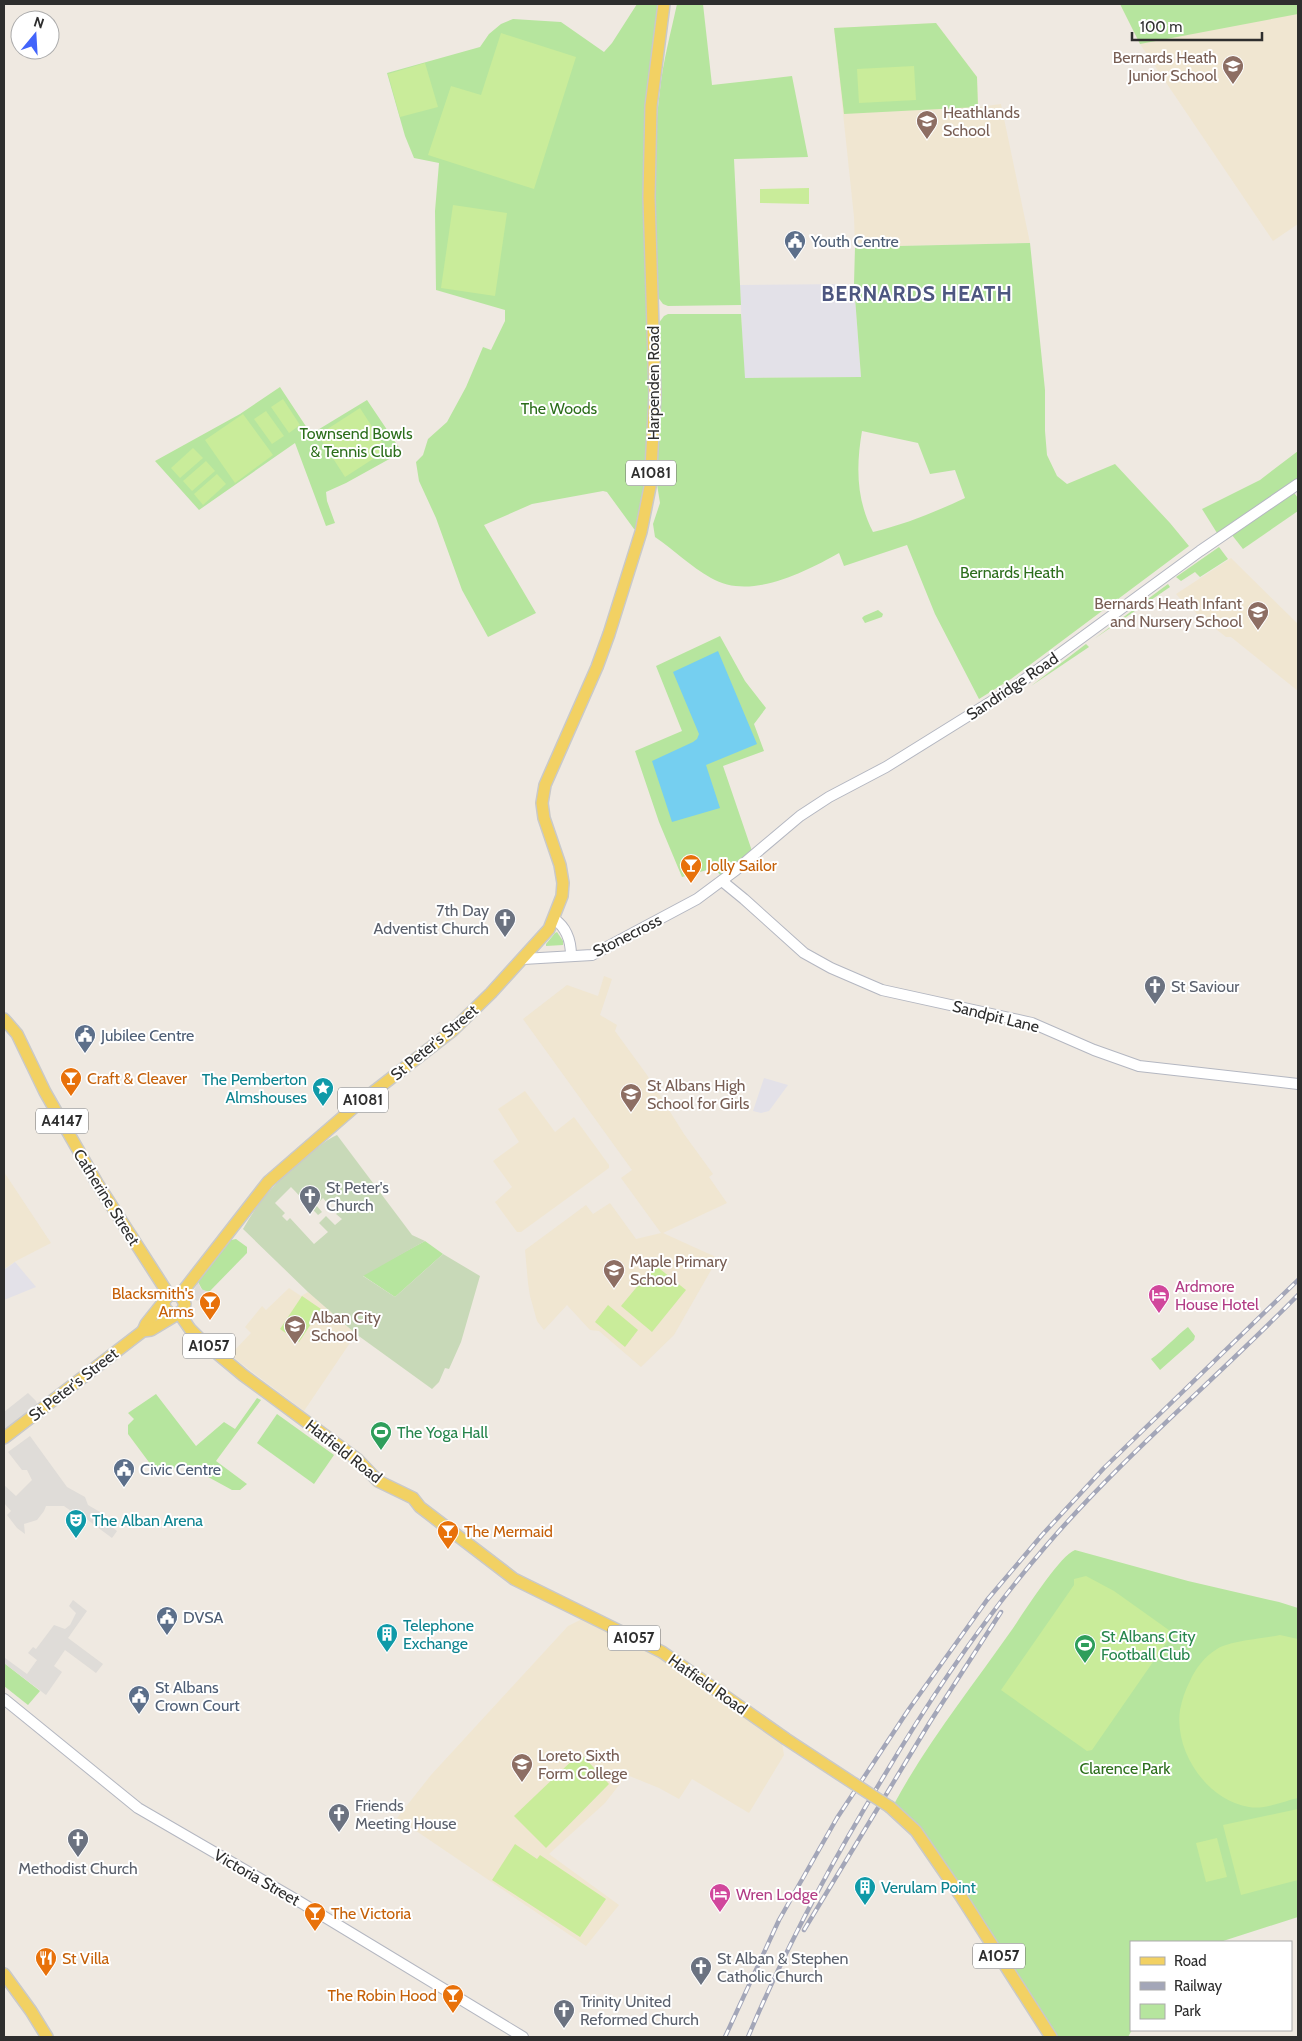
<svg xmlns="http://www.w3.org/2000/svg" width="1302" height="2041" viewBox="0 0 1302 2041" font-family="Cabin,sans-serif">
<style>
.industrial{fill:#e3e1e8}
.education{fill:#f0e6d1}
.green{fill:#b6e59e;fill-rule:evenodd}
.cemetery{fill:#c8d9b8;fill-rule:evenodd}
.pitch{fill:#c9ec9a}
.plaza{fill:#dfdcd8}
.water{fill:#75cff0}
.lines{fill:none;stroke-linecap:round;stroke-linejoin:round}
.secondary-casing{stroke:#b4b7c1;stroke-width:12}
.primary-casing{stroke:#c9c9c9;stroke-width:14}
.secondary{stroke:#fff;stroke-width:10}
.primary{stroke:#f2d163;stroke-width:11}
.rail-casing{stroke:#a3a6b8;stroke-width:4.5}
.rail{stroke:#fff;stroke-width:2.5;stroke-dasharray:8;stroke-linecap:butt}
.primary-bridge-casing{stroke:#c9c9c9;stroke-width:14;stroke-linecap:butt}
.primary-bridge{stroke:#f2d163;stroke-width:11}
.labels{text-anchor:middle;stroke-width:4;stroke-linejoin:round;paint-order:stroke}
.shield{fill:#fff;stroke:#6d6d6d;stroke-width:1}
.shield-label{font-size:15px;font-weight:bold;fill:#2e2e2e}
.education-label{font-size:16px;fill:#785e54;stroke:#fff;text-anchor:start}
.service-label{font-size:16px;fill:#4e5e75;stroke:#fff;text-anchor:start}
.street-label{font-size:16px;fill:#2e2e2e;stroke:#fff}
.park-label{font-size:16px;fill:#2c6e1b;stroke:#fff}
.food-label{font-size:16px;fill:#c56008;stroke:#fff;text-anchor:start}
.worship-label{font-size:16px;fill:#5b616d;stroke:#fff;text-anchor:start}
.culture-label{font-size:16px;fill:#0d838f;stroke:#fff;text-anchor:start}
.hotel-label{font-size:16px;fill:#b23c85;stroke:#fff;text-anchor:start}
.leisure-label{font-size:16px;fill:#27864d;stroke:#fff;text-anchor:start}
.district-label{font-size:21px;font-weight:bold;letter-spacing:1px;fill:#4d5680;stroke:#fff}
</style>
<rect width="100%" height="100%" fill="#efe9e1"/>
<!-- industrial -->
<g class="industrial">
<path d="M854,284L861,377L744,378L740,285Z"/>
<path d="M764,1078L788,1085L769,1111L761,1113L753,1111Z"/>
<path d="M15,1262L36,1287L4,1300V1270Z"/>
</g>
<!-- education -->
<g class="education">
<path d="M1120,4H1298V224L1273,241L1140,44Z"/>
<path d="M936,23L977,77L978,107L1001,104L1030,243L855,247L854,217L834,28Z"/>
<path d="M1231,558L1298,624V691L1231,637H1226L1197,614L1188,603L1185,604L1176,594Z"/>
<path d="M604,976L612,979L600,1015L617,1025L615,1031L647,1075L684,1134L713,1174L709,1177L727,1203L663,1233L718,1258L674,1335L641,1367L599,1331L590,1330L567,1305L544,1330L537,1321L530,1296L528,1283L525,1250L586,1205L593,1214L610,1203L636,1239L661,1233L621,1178L632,1170L523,1019L567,985L598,996Z"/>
<path d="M525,1091L555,1132L574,1117L609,1165V1168L521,1232H517L495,1202L512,1187L493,1161L519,1142L498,1109Z"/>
<path d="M4,1172L51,1243L16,1261L4,1269Z"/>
<path d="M289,1288L301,1296L308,1292L356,1334L304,1411L230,1355L251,1333L245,1327L262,1306L266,1310Z"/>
<path d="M582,1619L662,1656L782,1743L784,1755L749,1813L692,1779L679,1799L659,1788L627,1775L605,1803L549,1854L619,1905L586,1946L397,1818L431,1775L568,1626Z"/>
</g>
<!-- green -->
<g class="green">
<path d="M637,4H661L653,65L648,419L647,460L638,529H634L607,492L603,491L532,504L484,525L536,613L488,637L462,590L436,518L419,481L416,462L423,455L428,439L447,422L466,387L483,347L491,350L505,321V310L436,290L435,211L439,163L414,158L405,136L387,73L480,47L489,34L501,24L513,19L561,22L604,52L612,43Z"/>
<path d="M677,4H703L712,85L792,76L808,157L734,159L741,305L668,306L663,304L657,296C654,227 651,159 660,90C663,61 671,32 677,4Z"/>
<path d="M1120,4H1298V14L1140,44Z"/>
<path d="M936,23L977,77L978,107L844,114L834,28Z"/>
<path d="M1030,243L1045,390V431L1047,455L1057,476L1067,484L1115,464L1170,523L1189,546L1011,679L979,699L935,614L907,545L844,566L839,553C805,572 750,601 711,578C691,567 674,550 655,537L653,524L660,503L656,478L659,415L658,324L664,316L668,314H741L745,378L861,377L854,284L855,247ZM862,431L918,443L930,474L955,470L965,498C935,512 906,524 873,532C856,499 856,466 862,431Z"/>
<path d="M280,387L311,434L367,400L402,452L346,483L326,492L327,501L335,523L326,526L295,443L199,510L155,461L240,414Z"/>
<path d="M1298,451V478L1217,533L1202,509L1260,480Z"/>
<path d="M1291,489L1298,498V511L1243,549L1228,530Z"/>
<path d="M1219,547L1228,559L1200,577L1195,572L1181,581L1176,577Z"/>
<path d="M1168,584L1170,587L1094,639Z"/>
<path d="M878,610L883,614L882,617L865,623L862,618L864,616Z"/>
<path d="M720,636L745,681L766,708L754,724L764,751L723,766L752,851L722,877L714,868L682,877L659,822L635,751L682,731L656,666Z"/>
<path d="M1086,644L1089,647L1031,686Z"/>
<path d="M557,932L563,941V945L546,946V944L555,933Z"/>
<path d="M236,1239L247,1247V1253L209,1292L203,1291L198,1282L231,1240Z"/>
<path d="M425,1241L443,1254L395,1297L362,1275Z"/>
<path d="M1188,1327L1195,1336L1194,1340L1160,1370L1151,1359C1165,1349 1175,1337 1188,1327Z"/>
<path d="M156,1394L196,1446L224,1422L235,1429L257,1398L261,1400L216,1461L247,1484L240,1490H232L188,1466H181L162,1473L154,1469L128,1434V1425L134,1419L128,1413Z"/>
<path d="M277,1414L334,1455L314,1484L257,1443Z"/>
<path d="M1075,1550L1188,1581L1279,1602L1298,1608V1917L1220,1942H1131L1132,2030L1128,2037H1058L944,1862L893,1806C926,1744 971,1688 1011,1631C1023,1614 1059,1556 1075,1550Z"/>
<path d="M4,1663L40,1691L28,1705L4,1686Z"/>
</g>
<!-- cemetery -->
<path class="cemetery" d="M337,1135L412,1235L425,1241L363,1276L395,1297L443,1254L480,1276L461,1342L449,1369L445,1368L439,1382L432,1389L356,1334L308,1292L243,1229C260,1198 283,1174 311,1153C319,1147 327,1139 337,1135ZM291,1187L318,1215L322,1212L316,1205L323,1198L328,1204L337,1196L345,1205L336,1214L342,1219L335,1225L326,1216L319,1223L328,1232L314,1244L290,1218L287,1221L282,1216L285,1213L275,1203Z"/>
<!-- pitch -->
<g class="pitch">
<path d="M501,33L576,57L534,189L428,155L451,86L481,95Z"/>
<path d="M425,63L438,107L400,117L388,74Z"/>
<path d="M914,66L916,100L859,103L857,69Z"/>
<path d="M809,188V204L760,203V189Z"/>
<path d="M453,205L507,213L495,296L441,288Z"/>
<path d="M283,399L300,425L289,433L271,407Z"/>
<path d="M360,408L387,450L345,477L318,435Z"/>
<path d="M266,411L284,436L272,444L254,419Z"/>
<path d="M243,414L273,455L235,483L205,440Z"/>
<path d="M193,448L203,458L180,478L171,468Z"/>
<path d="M206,461L215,471L192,491L183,481Z"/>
<path d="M217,474L226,484L203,505L194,494Z"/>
<path d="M655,1265L686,1290L652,1332L621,1306Z"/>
<path d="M302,1296L321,1309L299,1342L280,1329Z"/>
<path d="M608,1305L638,1330L625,1347L595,1322Z"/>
<path d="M1086,1576L1114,1591L1173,1633L1092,1750L1087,1751L1001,1690L1074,1585V1579Z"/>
<path d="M1280,1635L1298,1639V1798C1284,1801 1264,1810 1249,1807C1207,1800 1174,1752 1180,1710C1182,1700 1185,1690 1190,1681C1195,1669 1205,1656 1217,1649C1232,1640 1262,1639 1280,1635Z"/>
<path d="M580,1753L609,1784L546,1848L514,1816Z"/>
<path d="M1298,1809V1880L1241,1895L1223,1825Z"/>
<path d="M1217,1838L1227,1877L1206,1882L1196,1843Z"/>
<path d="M515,1844L537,1859L540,1855L606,1899L580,1937L492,1880Z"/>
</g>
<!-- plaza -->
<g class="plaza">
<path d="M198,1282L201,1289L209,1292L197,1301L191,1296Z"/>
<path d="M28,1393L36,1401L39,1408L4,1436V1412Z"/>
<path d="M30,1436L67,1487L85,1497L88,1505L100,1512L101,1519L117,1531L112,1538L73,1509L71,1511L64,1506H46L44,1511L37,1520L24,1524L25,1534L17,1528L7,1515L11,1511L4,1503V1485L16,1496L32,1480L27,1470H22L8,1452Z"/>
<path d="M73,1600L87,1611L68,1638L103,1664L96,1673L65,1650L54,1666L62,1672L46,1695L4,1663V1660L5,1658L27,1674L37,1660L28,1653L33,1647L36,1649L54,1625L65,1629L70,1625L76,1613L69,1606Z"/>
</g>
<!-- water -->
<path class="water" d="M718,651L757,744L706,765L720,808L672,822L652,761L693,742L697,739L699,734L673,672Z"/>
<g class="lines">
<!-- secondary casing -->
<g class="secondary-casing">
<g id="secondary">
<path d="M722,881L744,899L804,953L831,968L882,990L1032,1023L1094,1050L1139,1066L1298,1084"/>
<path d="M554,919C566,927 571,941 571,956"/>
<path d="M523,959L592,955L697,899L736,870L800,816L829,797L886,767L1013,688L1200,551L1298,484"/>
<path d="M4,1699L138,1808L300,1902L523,2037"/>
</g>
</g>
<!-- primary casing -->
<g class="primary-casing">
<g id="primary">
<path d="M4,1019L17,1034L45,1092L97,1183L169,1295"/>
<path d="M180,1295L268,1182L359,1103L452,1031L491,993L549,929L562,896L563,883L560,865L544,818L542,803L545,785L597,667L609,634L641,532L650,487L655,395L649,197L651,106L664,4"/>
<path d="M179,1313L190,1329L201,1340L243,1375L358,1460L378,1481L413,1498L420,1507L514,1579L662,1652L786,1739L853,1783"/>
<path d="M143,1331L146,1324L169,1295H180L185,1304L182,1312L173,1315L165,1309L164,1303"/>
<path d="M4,1438L143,1331L151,1330L176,1315"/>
<path d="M890,1807L916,1831L960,1895L1051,2037"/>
<path d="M4,1974L31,2011L47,2037"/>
</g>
</g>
<!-- secondary -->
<use href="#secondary" class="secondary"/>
<!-- primary -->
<use href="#primary" class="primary"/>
<!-- rail casing -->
<g class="rail-casing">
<g id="rail">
<path d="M804,1930L930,1722L1001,1612"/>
<path d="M725,2037L779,1920L837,1818L909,1709L987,1600L1042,1535L1104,1468L1298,1280"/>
<path d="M748,2037C787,1945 832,1861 884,1776C932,1695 984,1618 1046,1546C1123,1456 1215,1380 1298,1295"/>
</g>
</g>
<!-- rail -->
<use href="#rail" class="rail"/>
<!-- primary-bridge casing -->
<g class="primary-bridge-casing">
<path id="primary-bridge" d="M853,1783L890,1807"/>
</g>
<!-- primary-bridge -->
<use href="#primary-bridge" class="primary-bridge"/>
</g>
<!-- icons -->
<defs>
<g id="school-pin" transform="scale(1.125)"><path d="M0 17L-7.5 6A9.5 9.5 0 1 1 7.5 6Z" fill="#8d6e63" stroke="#fff"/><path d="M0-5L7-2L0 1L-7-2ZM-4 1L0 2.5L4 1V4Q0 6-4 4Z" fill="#fff"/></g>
<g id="civic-pin" transform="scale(1.125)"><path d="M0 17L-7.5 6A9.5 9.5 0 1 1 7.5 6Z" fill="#5c6f8a" stroke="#fff"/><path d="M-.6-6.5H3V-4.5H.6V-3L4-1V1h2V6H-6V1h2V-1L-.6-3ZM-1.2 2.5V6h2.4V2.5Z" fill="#fff"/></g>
<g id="bar-pin" transform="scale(1.125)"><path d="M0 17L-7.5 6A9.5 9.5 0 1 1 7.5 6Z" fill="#e8710a" stroke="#fff"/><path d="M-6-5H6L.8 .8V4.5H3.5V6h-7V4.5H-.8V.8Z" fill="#fff"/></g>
<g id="church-pin" transform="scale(1.125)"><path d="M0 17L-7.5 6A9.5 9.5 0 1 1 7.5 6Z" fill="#6b7280" stroke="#fff"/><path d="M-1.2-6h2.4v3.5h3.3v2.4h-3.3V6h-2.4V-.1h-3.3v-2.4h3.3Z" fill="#fff"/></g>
<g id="sight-pin" transform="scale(1.125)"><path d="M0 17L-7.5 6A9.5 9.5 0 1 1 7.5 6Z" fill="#0f9aa8" stroke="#fff"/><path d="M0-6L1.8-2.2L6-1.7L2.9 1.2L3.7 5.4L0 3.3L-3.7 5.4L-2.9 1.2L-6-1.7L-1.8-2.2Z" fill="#fff"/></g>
<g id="hotel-pin" transform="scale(1.125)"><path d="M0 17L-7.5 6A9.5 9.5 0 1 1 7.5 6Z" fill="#d1479c" stroke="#fff"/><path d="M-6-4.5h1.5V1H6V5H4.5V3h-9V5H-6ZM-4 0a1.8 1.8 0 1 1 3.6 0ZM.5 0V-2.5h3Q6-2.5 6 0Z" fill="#fff"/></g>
<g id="stadium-pin" transform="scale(1.125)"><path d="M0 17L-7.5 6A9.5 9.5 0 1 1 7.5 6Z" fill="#2e9e5b" stroke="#fff"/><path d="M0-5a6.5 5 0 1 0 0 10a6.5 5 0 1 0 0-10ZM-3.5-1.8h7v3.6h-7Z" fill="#fff"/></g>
<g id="theatre-pin" transform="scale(1.125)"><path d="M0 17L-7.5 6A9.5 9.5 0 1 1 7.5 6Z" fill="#0f9aa8" stroke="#fff"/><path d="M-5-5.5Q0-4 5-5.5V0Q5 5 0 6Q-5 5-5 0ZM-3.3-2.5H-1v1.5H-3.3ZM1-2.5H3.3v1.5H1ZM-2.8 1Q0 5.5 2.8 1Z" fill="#fff"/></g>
<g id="building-pin" transform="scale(1.125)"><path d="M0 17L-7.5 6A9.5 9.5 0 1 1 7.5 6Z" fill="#0f9aa8" stroke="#fff"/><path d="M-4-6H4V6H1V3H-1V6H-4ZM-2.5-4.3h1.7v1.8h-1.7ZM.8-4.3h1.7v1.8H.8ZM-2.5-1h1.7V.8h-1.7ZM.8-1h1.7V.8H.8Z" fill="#fff"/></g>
<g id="restaurant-pin" transform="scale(1.125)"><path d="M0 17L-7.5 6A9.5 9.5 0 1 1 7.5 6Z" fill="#e8710a" stroke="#fff"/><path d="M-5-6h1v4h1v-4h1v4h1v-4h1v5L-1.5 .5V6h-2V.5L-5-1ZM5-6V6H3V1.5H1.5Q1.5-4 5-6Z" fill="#fff"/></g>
</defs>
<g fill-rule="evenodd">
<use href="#school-pin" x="1233" y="66"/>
<use href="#school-pin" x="927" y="121"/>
<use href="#civic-pin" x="795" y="241"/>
<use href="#school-pin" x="1258" y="612"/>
<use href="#bar-pin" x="691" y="865"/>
<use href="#church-pin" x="505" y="919"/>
<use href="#church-pin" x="1155" y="986"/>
<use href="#civic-pin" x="85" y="1035"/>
<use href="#bar-pin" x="71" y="1078"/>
<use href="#sight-pin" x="323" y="1088"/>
<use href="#school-pin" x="631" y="1094"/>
<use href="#church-pin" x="310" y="1196"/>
<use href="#school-pin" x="614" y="1270"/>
<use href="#hotel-pin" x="1159" y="1295"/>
<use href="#bar-pin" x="210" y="1302"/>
<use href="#school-pin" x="295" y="1326"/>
<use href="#stadium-pin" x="381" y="1432"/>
<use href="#civic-pin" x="124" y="1469"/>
<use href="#theatre-pin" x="76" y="1520"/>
<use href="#bar-pin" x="448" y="1531"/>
<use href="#civic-pin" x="167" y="1617"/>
<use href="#building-pin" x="387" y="1634"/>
<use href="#stadium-pin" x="1085" y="1645"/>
<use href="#civic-pin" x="139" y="1696"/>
<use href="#school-pin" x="522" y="1764"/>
<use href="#church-pin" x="339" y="1814"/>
<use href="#church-pin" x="78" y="1839"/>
<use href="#building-pin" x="865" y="1887"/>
<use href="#hotel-pin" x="720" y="1894"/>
<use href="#bar-pin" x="315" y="1913"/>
<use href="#restaurant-pin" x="46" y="1958"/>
<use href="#church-pin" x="701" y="1967"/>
<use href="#bar-pin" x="453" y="1995"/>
<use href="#church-pin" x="564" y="2010"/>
</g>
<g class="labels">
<!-- shield labels -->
<g class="shield">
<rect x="626" y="460.5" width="50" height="25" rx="4"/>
<rect x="338" y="1087.5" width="50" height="25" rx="4"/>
<rect x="36" y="1108.5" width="52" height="25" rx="4"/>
<rect x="183" y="1333.5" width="52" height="25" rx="4"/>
<rect x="608" y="1625.5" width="52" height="25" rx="4"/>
<rect x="973" y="1943.5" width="52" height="25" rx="4"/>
</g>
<g class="shield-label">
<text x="651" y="478">A1081</text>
<text x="363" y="1105">A1081</text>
<text x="62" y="1126">A4147</text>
<text x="209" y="1351">A1057</text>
<text x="634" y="1643">A1057</text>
<text x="999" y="1961">A1057</text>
</g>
<!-- education labels -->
<g class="education-label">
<text x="1217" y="63" text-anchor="end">Bernards Heath<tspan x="1217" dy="18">Junior School</tspan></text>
<text x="943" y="118">Heathlands<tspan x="943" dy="18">School</tspan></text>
<text x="1242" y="609" text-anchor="end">Bernards Heath Infant<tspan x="1242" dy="18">and Nursery School</tspan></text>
<text x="647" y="1091">St Albans High<tspan x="647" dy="18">School for Girls</tspan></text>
<text x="630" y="1267">Maple Primary<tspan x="630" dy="18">School</tspan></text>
<text x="311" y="1323">Alban City<tspan x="311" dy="18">School</tspan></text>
<text x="538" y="1761">Loreto Sixth<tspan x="538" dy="18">Form College</tspan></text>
</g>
<!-- service labels -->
<g class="service-label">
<text x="811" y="247">Youth Centre</text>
<text x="101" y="1041">Jubilee Centre</text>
<text x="140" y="1475">Civic Centre</text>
<text x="183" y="1623">DVSA</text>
<text x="155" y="1693">St Albans<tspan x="155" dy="18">Crown Court</tspan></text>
</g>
<!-- street labels -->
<g class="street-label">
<text transform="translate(653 383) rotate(-90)" y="6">Harpenden Road</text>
<text transform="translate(1012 686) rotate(-34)" y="6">Sandridge Road</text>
<text transform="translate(627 935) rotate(-27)" y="6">Stonecross</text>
<text transform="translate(996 1016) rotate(14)" y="6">Sandpit Lane</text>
<text transform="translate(434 1042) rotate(-40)" y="6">St Peter's Street</text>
<text transform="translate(107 1197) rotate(58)" y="6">Catherine Street</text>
<text transform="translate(73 1384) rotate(-38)" y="6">St Peter's Street</text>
<text transform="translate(344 1451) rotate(38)" y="6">Hatfield Road</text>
<text transform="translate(708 1684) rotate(35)" y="6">Hatfield Road</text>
<text transform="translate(257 1877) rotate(30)" y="6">Victoria Street</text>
</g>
<!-- park labels -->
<g class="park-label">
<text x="559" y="414">The Woods</text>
<text x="356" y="439">Townsend Bowls<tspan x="356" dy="18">&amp; Tennis Club</tspan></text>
<text x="1012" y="578">Bernards Heath</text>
<text x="1125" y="1774">Clarence Park</text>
</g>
<!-- food labels -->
<g class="food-label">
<text x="707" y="871">Jolly Sailor</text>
<text x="87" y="1084">Craft &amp; Cleaver</text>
<text x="194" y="1299" text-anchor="end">Blacksmith's<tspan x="194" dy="18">Arms</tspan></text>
<text x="464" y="1537">The Mermaid</text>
<text x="331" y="1919">The Victoria</text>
<text x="62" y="1964">St Villa</text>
<text x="437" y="2001" text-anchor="end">The Robin Hood</text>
</g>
<!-- worship labels -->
<g class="worship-label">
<text x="489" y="916" text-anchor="end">7th Day<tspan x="489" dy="18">Adventist Church</tspan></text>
<text x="1171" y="992">St Saviour</text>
<text x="326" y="1193">St Peter's<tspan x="326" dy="18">Church</tspan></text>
<text x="355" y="1811">Friends<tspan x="355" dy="18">Meeting House</tspan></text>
<text x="78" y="1874" text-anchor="middle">Methodist Church</text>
<text x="717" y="1964">St Alban &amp; Stephen<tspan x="717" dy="18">Catholic Church</tspan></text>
<text x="580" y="2007">Trinity United<tspan x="580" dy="18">Reformed Church</tspan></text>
</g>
<!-- culture labels -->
<g class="culture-label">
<text x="307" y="1085" text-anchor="end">The Pemberton<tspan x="307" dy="18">Almshouses</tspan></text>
<text x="92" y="1526">The Alban Arena</text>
<text x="403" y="1631">Telephone<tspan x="403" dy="18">Exchange</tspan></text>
<text x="881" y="1893">Verulam Point</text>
</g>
<!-- hotel labels -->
<g class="hotel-label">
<text x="1175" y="1292">Ardmore<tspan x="1175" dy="18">House Hotel</tspan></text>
<text x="736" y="1900">Wren Lodge</text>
</g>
<!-- leisure labels -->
<g class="leisure-label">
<text x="397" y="1438">The Yoga Hall</text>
<text x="1101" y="1642">St Albans City<tspan x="1101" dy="18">Football Club</tspan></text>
</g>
<!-- district labels -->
<g class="district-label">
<text x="917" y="301">BERNARDS HEATH</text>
</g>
</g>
<!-- border -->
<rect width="1302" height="2041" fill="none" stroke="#2e2e2e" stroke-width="10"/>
<!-- legend -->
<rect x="1130" y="1941" width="162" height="90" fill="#ffffff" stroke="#ababab"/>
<rect x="1140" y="1957" width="25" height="8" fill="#f2d163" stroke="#ababab"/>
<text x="1174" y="1966" font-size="15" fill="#2e2e2e">Road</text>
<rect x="1140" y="1982" width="25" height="8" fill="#a3a6b8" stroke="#ababab"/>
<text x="1174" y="1991" font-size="15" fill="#2e2e2e">Railway</text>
<rect x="1140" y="2004" width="25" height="15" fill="#b6e59e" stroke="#ababab"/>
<text x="1174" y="2016" font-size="15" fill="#2e2e2e">Park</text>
<!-- north arrow -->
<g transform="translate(35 35) rotate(18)"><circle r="24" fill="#ffffff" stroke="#ababab"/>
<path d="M0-4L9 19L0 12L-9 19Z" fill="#4264fb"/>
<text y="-8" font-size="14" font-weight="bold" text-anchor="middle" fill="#2e2e2e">N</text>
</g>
<!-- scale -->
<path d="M1132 32v8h130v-8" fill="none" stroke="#2e2e2e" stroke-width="2.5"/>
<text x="1140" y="32" font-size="15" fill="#2e2e2e" stroke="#ffffff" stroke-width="4" paint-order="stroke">100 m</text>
</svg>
